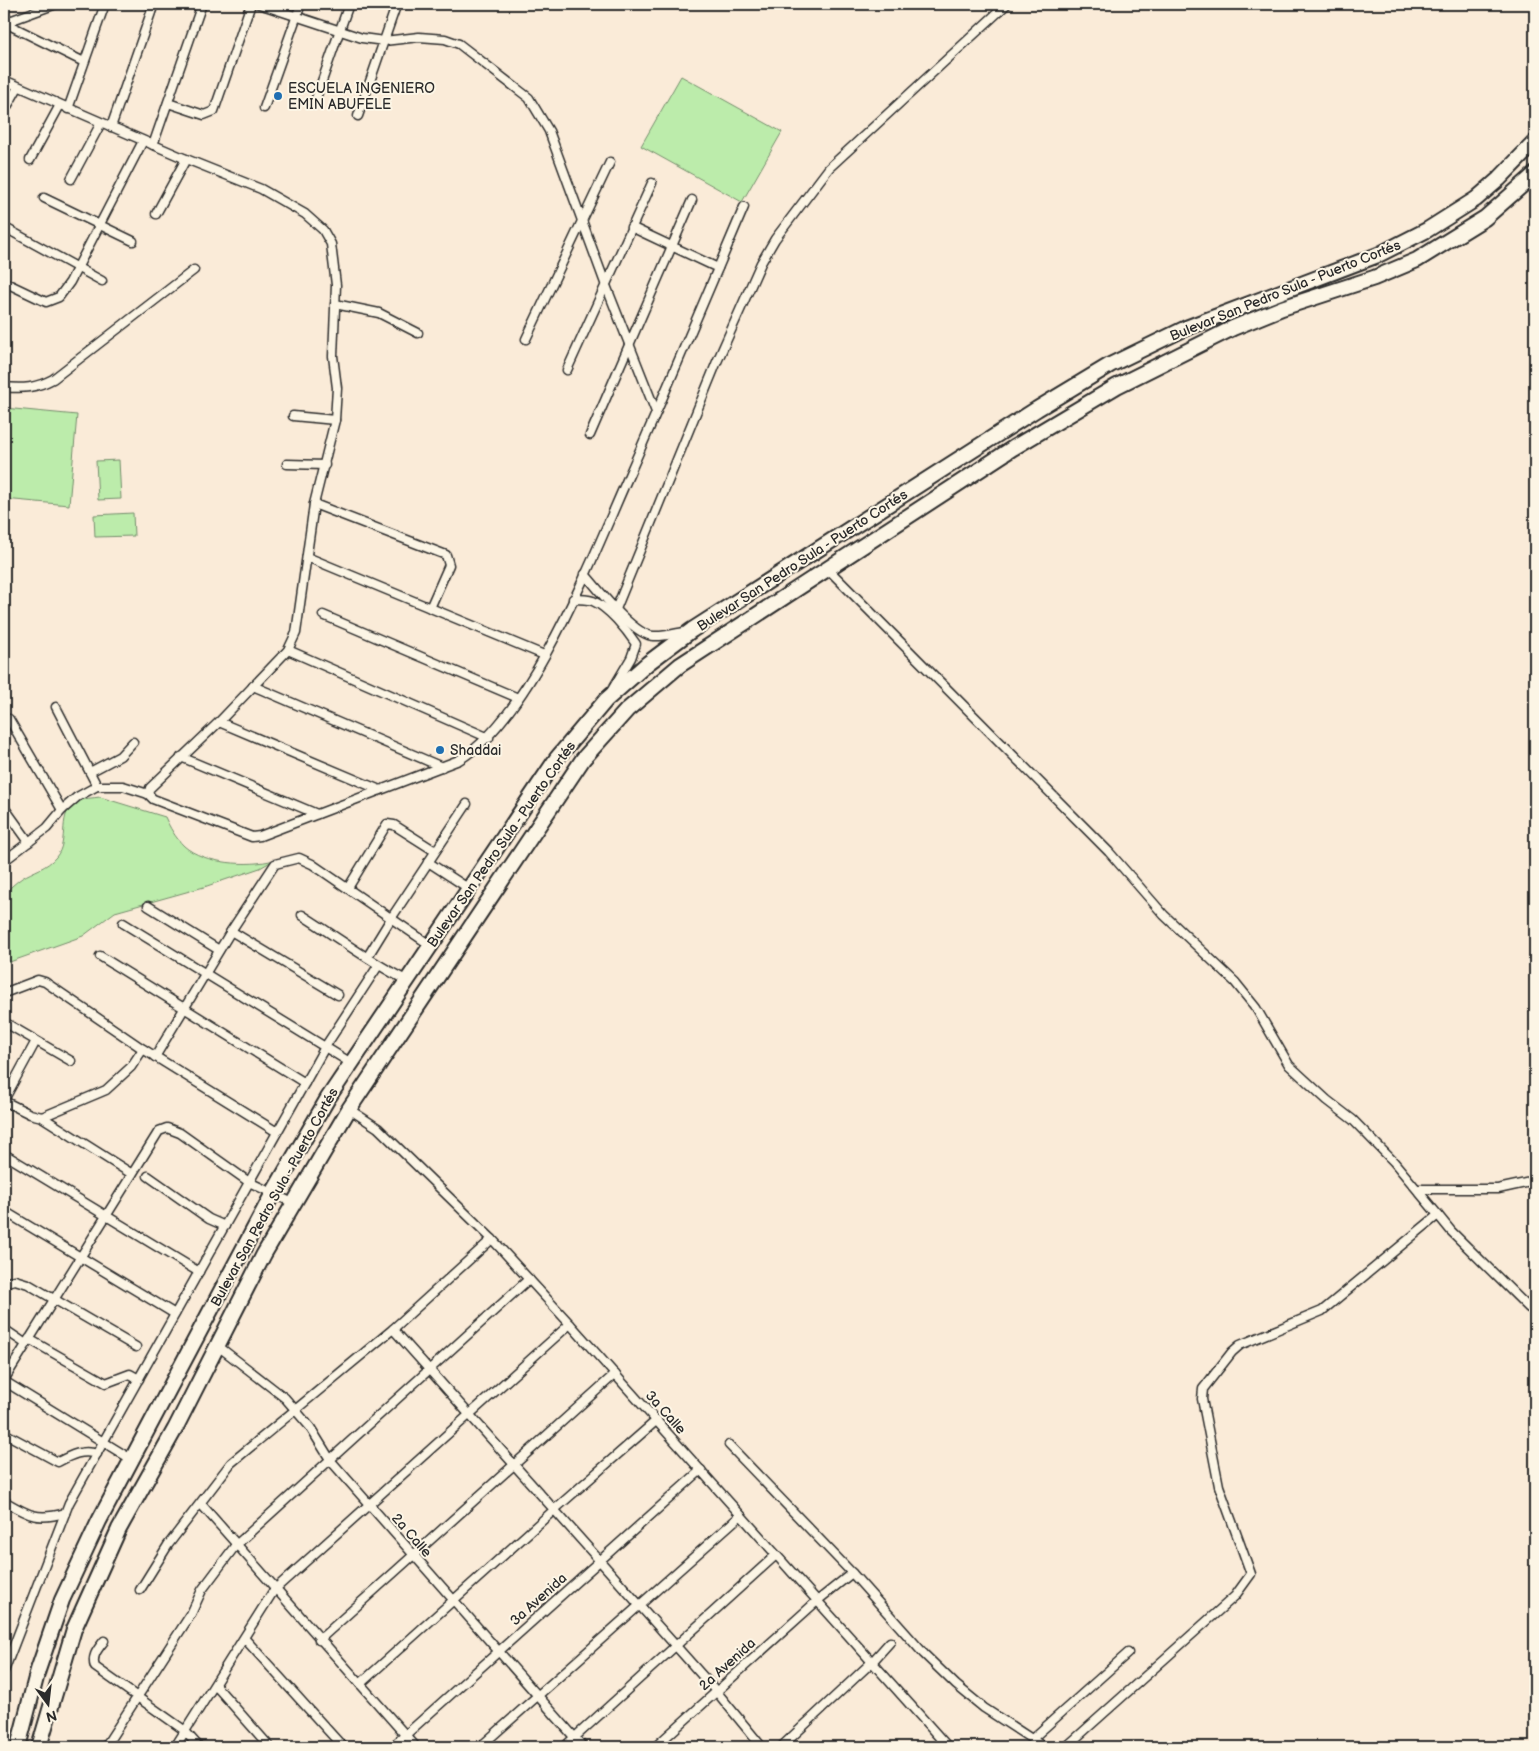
<svg xmlns="http://www.w3.org/2000/svg" width="1539" height="1751" viewBox="0 0 1539 1751" font-family="'Balsamiq Sans',sans-serif">
<style>
.green{fill:#bcecab;stroke:#748c6b}
.lines{fill:none;stroke-linecap:round;stroke-linejoin:round}
.street-casing{stroke:#2b2b2b;stroke-width:11}
.highway-casing{stroke:#2b2b2b;stroke-width:18}
.street{stroke:#fcf5e5;stroke-width:8}
.highway{stroke:#fcf5e5;stroke-width:14}
.poi-dot{fill:#1f6fb2;stroke:#fcf5e5;stroke-width:2}
.labels{text-anchor:middle;stroke-width:4;stroke-linejoin:round;paint-order:stroke}
.poi-label{font-size:14px;fill:#2b2b2b;stroke:#fcf5e5;text-anchor:start}
.street-label{font-size:14px;fill:#2b2b2b;stroke:#fcf5e5}
</style>
<rect width="100%" height="100%" fill="#faebd8"/>
<filter id="ink" filterUnits="userSpaceOnUse"><feTurbulence type="fractalNoise" baseFrequency=".02" numOctaves="2"/><feDisplacementMap in="SourceGraphic" scale="10" xChannelSelector="R" yChannelSelector="G"/><feConvolveMatrix kernelMatrix="1 2 1 2 8 2 1 2 1" color-interpolation-filters="sRGB"/></filter>
<g filter="url(#ink)">
<!-- green -->
<g class="green">
<path d="M681,76L782,132L742,202L641,146Z"/>
<path d="M4,408L77,415L69,505L4,499Z"/>
<path d="M119,460L121,499L98,500L96,461Z"/>
<path d="M133,513L134,536L95,537L94,515Z"/>
<path d="M100,797L165,817C170,828 175,837 184,846C204,864 249,867 274,860L260,868L204,887L115,912L83,936L4,964V893C10,888 16,882 22,878C33,871 47,868 56,857C70,841 56,813 77,801C83,798 94,798 100,797Z"/>
</g>
<g class="lines">
<!-- street casing -->
<g class="street-casing">
<g id="street">
<path d="M259,4L362,38L384,41L419,37L445,39L459,44L529,98L549,131L605,283L656,412"/>
<path d="M4,23L56,4"/>
<path d="M5,23L84,62"/>
<path d="M4,80L186,159L261,189L305,214L323,230L331,244L336,285L333,356L337,388L335,420L314,504L296,633L288,650L219,722L150,788L148,794"/>
<path d="M168,103L204,115L214,111L251,4"/>
<path d="M314,104L349,4"/>
<path d="M264,108L301,4"/>
<path d="M68,109L105,4"/>
<path d="M4,112L18,87"/>
<path d="M358,116L396,6"/>
<path d="M111,127L154,4"/>
<path d="M153,145L202,4"/>
<path d="M30,160L60,105"/>
<path d="M71,179L101,123"/>
<path d="M44,198L133,241"/>
<path d="M156,214L186,159"/>
<path d="M631,227L718,268"/>
<path d="M9,230L102,281"/>
<path d="M4,282L46,302L59,297L70,282L143,141"/>
<path d="M335,304L379,313L418,333"/>
<path d="M526,339L610,162"/>
<path d="M567,370L652,183"/>
<path d="M4,387C23,389 36,388 53,379L194,270"/>
<path d="M293,416L335,420"/>
<path d="M590,435L692,200"/>
<path d="M287,464L325,465"/>
<path d="M314,504L446,555L449,565L430,608"/>
<path d="M307,557L544,655"/>
<path d="M827,568L1109,852L1164,915L1235,982L1256,1008L1289,1065L1327,1100L1353,1120L1394,1162L1438,1215"/>
<path d="M585,574C598,589 634,636 654,636C664,637 675,633 685,632"/>
<path d="M573,599C579,599 587,599 593,601C609,608 626,629 636,644L631,658L612,690"/>
<path d="M616,609L716,364L761,263L775,239L829,168L1007,4"/>
<path d="M323,615L518,698"/>
<path d="M288,650L489,738"/>
<path d="M253,686L442,767"/>
<path d="M56,707L97,786"/>
<path d="M9,719L62,810"/>
<path d="M219,722L380,790"/>
<path d="M181,757L317,814"/>
<path d="M90,772L120,756L133,742"/>
<path d="M6,810L29,842"/>
<path d="M4,861L47,828L62,810L77,797L97,786H123L148,794L153,799L252,837L260,836L459,760C531,717 592,559 626,482C666,391 705,299 744,207"/>
<path d="M428,862L468,888"/>
<path d="M348,888L387,824L394,825L435,851"/>
<path d="M148,906L219,950"/>
<path d="M302,915C337,937 370,962 406,980"/>
<path d="M123,923L351,1063"/>
<path d="M231,931L338,995"/>
<path d="M100,956L305,1083"/>
<path d="M368,956L392,917L467,804"/>
<path d="M4,993L38,980L45,982L143,1049L277,1132"/>
<path d="M4,1022L71,1061"/>
<path d="M155,1057L231,931L275,864L299,858L312,864L430,945"/>
<path d="M4,1100L36,1041"/>
<path d="M4,1101L30,1114L42,1117L106,1090L131,1067L143,1049"/>
<path d="M349,1109L378,1128L492,1239L570,1324L948,1747"/>
<path d="M42,1117L132,1174"/>
<path d="M4,1154L199,1272"/>
<path d="M148,1176L209,1219L225,1226"/>
<path d="M1418,1189H1498L1535,1181"/>
<path d="M4,1211L175,1314"/>
<path d="M4,1283L15,1280L28,1284L136,1347"/>
<path d="M4,1329L26,1344"/>
<path d="M393,1329L716,1691L762,1747"/>
<path d="M29,1339L106,1383L130,1374L139,1379"/>
<path d="M218,1346L285,1398L310,1427L331,1461L583,1747"/>
<path d="M4,1380L159,1131L167,1128L180,1133L249,1182L293,1203"/>
<path d="M4,1381L131,1459"/>
<path d="M4,1433L58,1462C71,1455 83,1449 97,1454"/>
<path d="M729,1445L852,1573L924,1654L956,1685L984,1708L1044,1747"/>
<path d="M4,1501C28,1515 37,1521 65,1513"/>
<path d="M201,1504L416,1747"/>
<path d="M140,1590L168,1545L231,1463L393,1329L492,1239"/>
<path d="M245,1639L343,1747"/>
<path d="M319,1640L615,1374"/>
<path d="M104,1641C98,1649 91,1656 95,1667L184,1730L199,1747"/>
<path d="M4,1671L69,1503L325,1047L378,966"/>
<path d="M360,1684L554,1510L657,1420"/>
<path d="M216,1686L270,1747"/>
<path d="M1032,1739L1128,1653"/>
<path d="M105,1747L191,1614L202,1590L235,1546L529,1279"/>
<path d="M175,1747L274,1590L570,1324"/>
<path d="M392,1747L701,1470"/>
<path d="M480,1747L740,1516"/>
<path d="M564,1747L776,1555"/>
<path d="M655,1747L817,1601L852,1573"/>
<path d="M781,1747L872,1662L890,1642"/>
<path d="M1066,1747L1235,1596L1251,1574L1219,1486L1202,1399L1203,1389L1232,1352L1240,1345L1322,1311L1438,1215L1451,1231L1529,1308"/>
</g>
</g>
<!-- highway casing -->
<g class="highway-casing">
<g id="highway">
<path d="M18,1747L38,1670L62,1600L99,1521L273,1193L328,1098L557,758L606,700L648,663L692,630L1037,409L1110,365L1186,328L1378,255L1427,230L1476,199L1499,179L1535,142"/>
<path d="M39,1747L74,1629L119,1529L175,1429L264,1254L349,1109L583,759L627,710L680,665L1013,448L1117,386L1233,328L1282,308L1374,278L1417,260L1485,218L1535,174"/>
</g>
</g>
<!-- street -->
<use href="#street" class="street"/>
<!-- highway -->
<use href="#highway" class="highway"/>
</g>
</g>
<!-- markers -->
<g class="poi-dot">
<circle cx="278" cy="96" r="5"/>
<circle cx="440" cy="750" r="5"/>
</g>
<g class="labels">
<!-- poi labels -->
<g class="poi-label">
<text x="288" y="93">ESCUELA INGENIERO<tspan x="288" dy="16">EMIN ABUFELE</tspan></text>
<text x="450" y="755">Shaddai</text>
</g>
<!-- street labels -->
<g class="street-label">
<text transform="translate(1285 290) rotate(-22)" y="5">Bulevar San Pedro Sula - Puerto Cortés</text>
<text transform="translate(802 560) rotate(-33)" y="5">Bulevar San Pedro Sula - Puerto Cortés</text>
<text transform="translate(501 844) rotate(-55)" y="5">Bulevar San Pedro Sula - Puerto Cortés</text>
<text transform="translate(274 1197) rotate(-61)" y="5">Bulevar San Pedro Sula - Puerto Cortés</text>
<text transform="translate(666 1412) rotate(48)" y="5">3a Calle</text>
<text transform="translate(412 1535) rotate(49)" y="5">2a Calle</text>
<text transform="translate(538 1599) rotate(-42)" y="5">3a Avenida</text>
<text transform="translate(727 1664) rotate(-42)" y="5">2a Avenida</text>
</g>
</g>
<!-- margin -->
<rect width="1539" height="1751" fill="none" stroke="#fcf5e5" stroke-width="20"/>
<rect x="10" y="10" width="1519" height="1731" fill="none" stroke="#2b2b2b" stroke-width="2" filter="url(#ink)"/>
<!-- north arrow -->
<g transform="translate(48 1704) rotate(165)" stroke="#fcf5e5" stroke-width="4" paint-order="stroke">
<path d="M0-4L9 19L0 12L-9 19Z" fill="#2b2b2b"/>
<text y="-8" font-size="14" font-weight="bold" text-anchor="middle" fill="#2b2b2b">N</text>
</g>
</svg>
